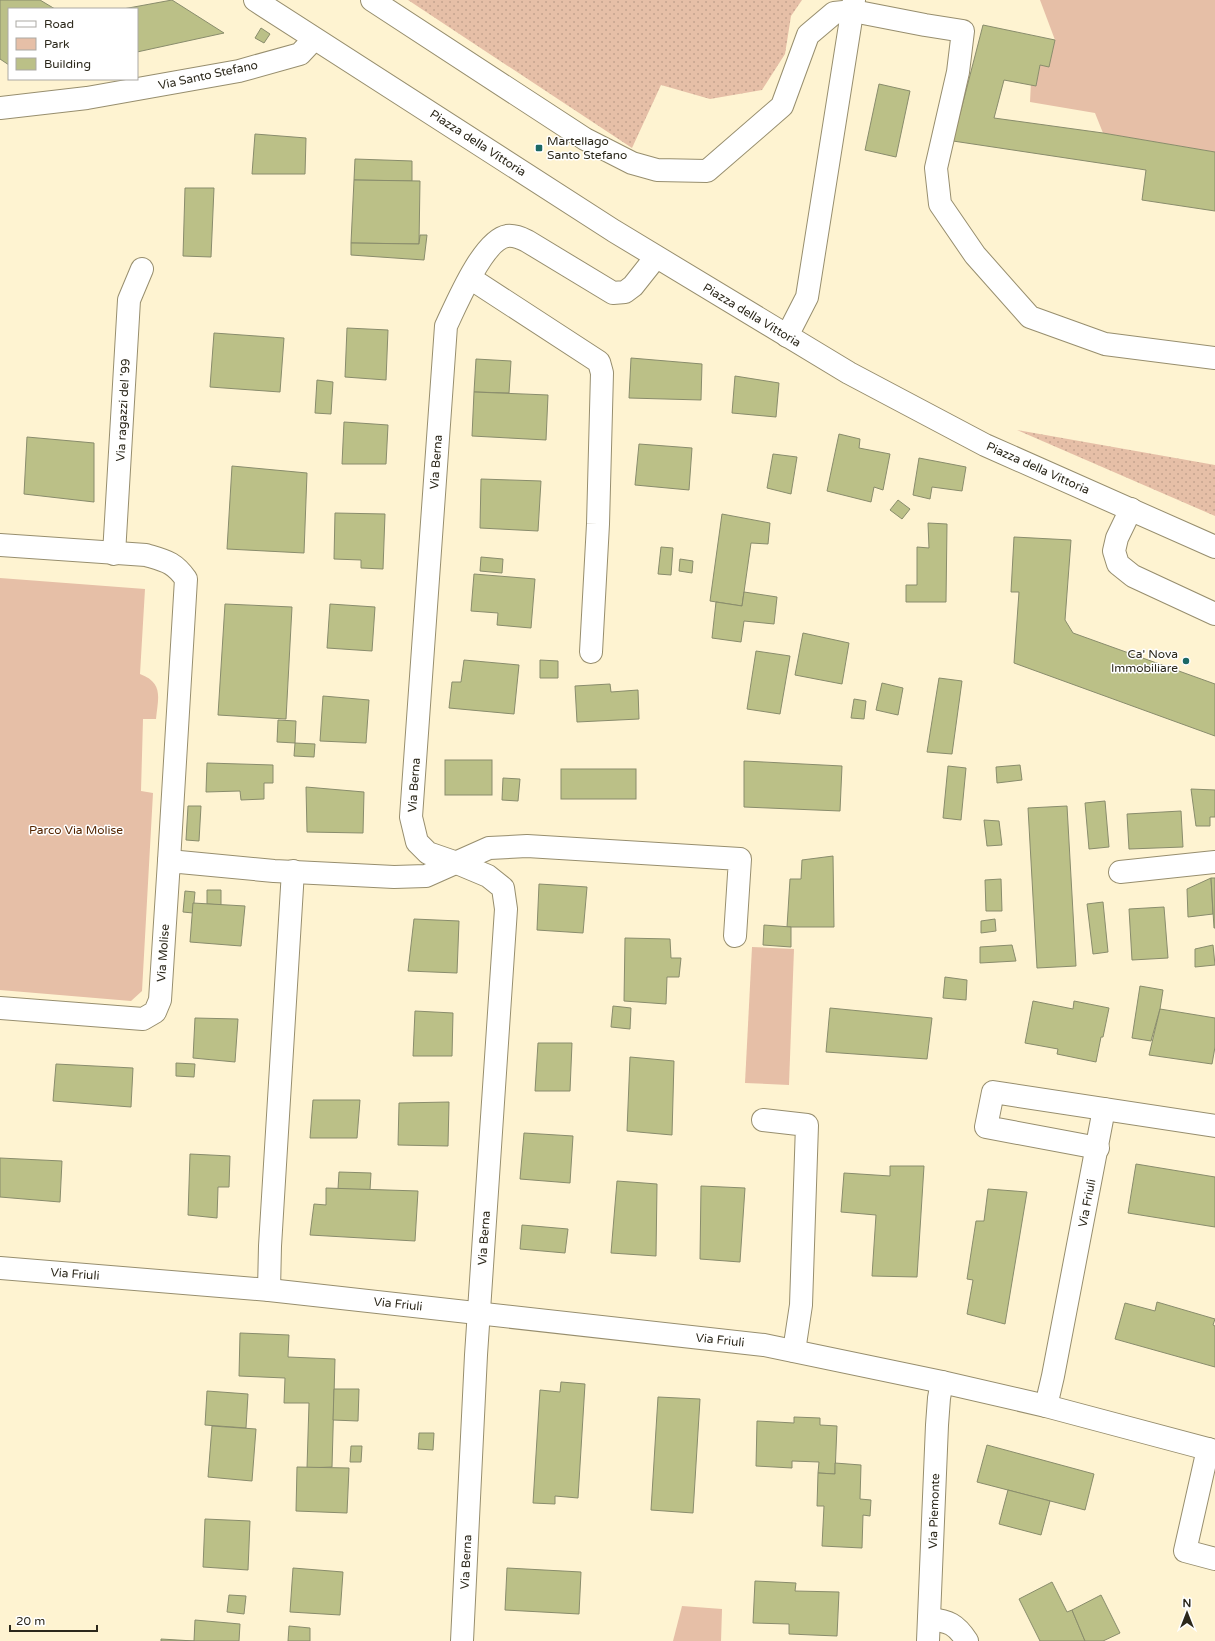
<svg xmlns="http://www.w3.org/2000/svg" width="1215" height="1641" viewBox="0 0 1215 1641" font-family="'Varela Round',sans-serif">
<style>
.grass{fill:url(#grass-dots)}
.park{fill:#e6bfa7}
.building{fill:#bbc087;stroke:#898c6c}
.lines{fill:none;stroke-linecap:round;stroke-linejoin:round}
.minor-casing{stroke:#978e6e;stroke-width:24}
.major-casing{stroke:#978e6e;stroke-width:24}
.minor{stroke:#fff;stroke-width:22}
.major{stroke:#fff;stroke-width:22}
.poi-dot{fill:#1b6865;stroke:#fff;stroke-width:1.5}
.labels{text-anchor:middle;stroke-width:3;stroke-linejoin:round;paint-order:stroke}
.street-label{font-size:12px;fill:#2c281b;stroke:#fff}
.poi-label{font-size:12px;fill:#2c281b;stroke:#fff;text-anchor:start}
.park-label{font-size:12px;fill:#542500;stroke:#fff}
</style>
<defs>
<pattern id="grass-dots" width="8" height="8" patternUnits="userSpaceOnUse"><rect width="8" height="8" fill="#e6bfa7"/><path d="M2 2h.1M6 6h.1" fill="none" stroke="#c5a48f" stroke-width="1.8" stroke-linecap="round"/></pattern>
</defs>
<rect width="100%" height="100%" fill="#fef3d1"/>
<!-- grass -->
<g class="grass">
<path d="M408,0H802L791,16L785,54L762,90L710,99L661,85L632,148Z"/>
<path d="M1017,430L1215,465V516Z"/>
</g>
<!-- park -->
<g class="park">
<path d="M1040,0H1215V152L1103,133L1095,113L1030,102L1031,82L1036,86L1040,65L1049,66L1055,40Z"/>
<path d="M0,578L145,589L140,674C164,683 158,698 156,719H143L141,791L153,793L142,991L131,1001L0,990Z"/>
<path d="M752,947L794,949L789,1085L745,1083Z"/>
<path d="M682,1606L722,1609L721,1641H673Z"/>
</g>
<!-- building -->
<g class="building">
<path d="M0,0H40L55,9H9V65L0,59Z"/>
<path d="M172,0L224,33L137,52V9H123Z"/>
<path d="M983,25L1055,40L1049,67L1040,65L1036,86L1004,80L994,118L1103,133L1215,152V211L1142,200L1146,170L953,141Z"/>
<path d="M261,28L270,34L264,43L255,38Z"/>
<path d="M879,84L910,91L896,157L865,150Z"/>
<path d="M255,134L306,138L305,174H252Z"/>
<path d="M355,159L412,161V181L354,180Z"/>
<path d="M354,180L420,181L419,244L351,243Z"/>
<path d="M185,188H214L211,257L183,256Z"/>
<path d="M420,235H427L424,260L351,255V243L419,244Z"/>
<path d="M347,328L388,330L386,380L345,377Z"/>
<path d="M214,333L284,338L280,392L210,387Z"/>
<path d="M631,358L702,364L701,400L629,398Z"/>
<path d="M476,359L511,361L509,393L474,392Z"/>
<path d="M735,376L779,383L776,417L732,413Z"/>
<path d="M317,380L333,382L331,414L315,413Z"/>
<path d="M474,392L548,395L546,440L472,436Z"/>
<path d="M344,422L388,425L386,464H342Z"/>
<path d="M839,434L860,439L859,448L890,454L883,490L874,487L871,502L827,491Z"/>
<path d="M27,437L94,443V502L24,494Z"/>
<path d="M639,444L692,448L689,490L635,485Z"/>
<path d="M773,454L797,457L791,494L767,488Z"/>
<path d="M919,458L966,467L962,491L932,487L930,499L913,495Z"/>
<path d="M232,466L307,473L304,553L227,549Z"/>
<path d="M481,479L541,481L538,531L480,528Z"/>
<path d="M898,500L910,509L902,519L890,510Z"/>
<path d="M335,513L385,514L383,569L361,568V560L334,559Z"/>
<path d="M722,514L770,523L768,544L751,543L742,606L710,601Z"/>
<path d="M928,523L947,524L946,602H906V585H917V547L929,548Z"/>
<path d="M1014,537L1071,540L1065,620L1073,633L1215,684V736L1014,663L1019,592H1011Z"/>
<path d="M661,547L673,548L671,575L658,574Z"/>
<path d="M481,557L503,559L502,573L480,571Z"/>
<path d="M680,559L693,561L692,573L679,571Z"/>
<path d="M474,574L535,579L531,628L497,625L498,613L471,611Z"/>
<path d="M744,592L777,597L774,624L744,621L741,642L712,638L716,602L742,606Z"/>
<path d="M225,604L292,607L286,719L218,715Z"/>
<path d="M330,604L375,607L372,651L327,648Z"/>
<path d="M803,633L849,643L842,684L795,675Z"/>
<path d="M756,651L790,656L780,714L747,709Z"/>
<path d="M464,660L519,665L514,714L449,708L452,682H461Z"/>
<path d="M540,660L558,661V678H540Z"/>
<path d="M939,678L962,681L952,754L927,752Z"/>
<path d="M882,683L903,688L898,715L876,710Z"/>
<path d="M610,684L611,692L638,690L639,719L577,722L575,686Z"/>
<path d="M323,696L369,700L366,743L320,741Z"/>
<path d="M854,699L866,701L864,719L851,718Z"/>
<path d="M278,720L296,721L295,743L277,742Z"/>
<path d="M295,743L315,744L314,757L294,756Z"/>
<rect x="445" y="760" width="47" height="35"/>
<path d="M744,761L842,766L840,811L744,807Z"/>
<path d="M207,763L273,765V783H264V799L241,800L240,791L206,792Z"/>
<path d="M1020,765L1022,780L997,783L996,767Z"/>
<path d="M948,766L966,768L961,820L943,818Z"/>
<rect x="561" y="769" width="75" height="30"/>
<path d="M503,778L520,779L518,801L502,800Z"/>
<path d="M306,787L364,792L363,833L307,832Z"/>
<path d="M1191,789L1215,790V817H1210V826H1196Z"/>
<path d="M1105,801L1109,847L1089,849L1085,803Z"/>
<path d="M188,806H201L199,841L186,840Z"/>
<path d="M1067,806L1076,966L1037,968L1028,808Z"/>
<path d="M1181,811L1183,847L1129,849L1127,814Z"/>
<path d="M984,820L999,821L1002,845L987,846Z"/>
<path d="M833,856L834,927H787L790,879H801L802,860Z"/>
<path d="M1211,878L1213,914L1188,917L1187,889Z"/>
<path d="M1211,878H1215V928H1214Z"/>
<path d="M1001,879L1002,911H986L985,880Z"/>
<path d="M539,884L587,887L583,933L537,930Z"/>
<path d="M207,890H221V905L207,904Z"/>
<path d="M185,891L195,892L193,913L183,912Z"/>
<path d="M1103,902L1108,952L1093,954L1087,904Z"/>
<path d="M193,903L245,906L241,946L190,942Z"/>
<path d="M1164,907L1168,958L1132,960L1129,909Z"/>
<path d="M414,919L459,921L457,973L408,971Z"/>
<path d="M995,919L996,931L981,933V921Z"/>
<path d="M764,925L791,927V947L763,945Z"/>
<path d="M625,938L670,939L671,958H681L679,977H667L666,1004L624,1001Z"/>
<path d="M1012,945L1016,961L980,963V947Z"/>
<path d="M1213,945L1215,965L1195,967V949Z"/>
<path d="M945,977L967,980L966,1000L943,998Z"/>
<path d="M1140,986L1163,990L1160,1009L1151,1041L1132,1038Z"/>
<path d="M1033,1001L1073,1009L1074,1001L1109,1008L1103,1037H1101L1096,1062L1057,1054L1058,1049L1025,1043Z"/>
<path d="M613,1006L631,1008L630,1029L611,1027Z"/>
<path d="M830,1008L932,1018L927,1059L826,1052Z"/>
<path d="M1160,1009L1215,1018V1047L1212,1064L1149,1055Z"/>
<path d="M415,1011L453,1013L452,1056H413Z"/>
<path d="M195,1018L238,1019L235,1062L193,1058Z"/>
<path d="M538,1043H572L570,1091H535Z"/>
<path d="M630,1057L674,1061L672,1135L627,1131Z"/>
<path d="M176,1063L195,1064L194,1077L176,1076Z"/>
<path d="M56,1064L133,1068L131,1107L53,1101Z"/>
<path d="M313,1100H360L357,1138H310Z"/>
<path d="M449,1102L448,1146L398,1145L399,1103Z"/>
<path d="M524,1133L573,1136L570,1183L520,1179Z"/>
<path d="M190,1154L230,1156L229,1187H218L217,1218L188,1215Z"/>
<path d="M0,1158L62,1161L60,1202L0,1197Z"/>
<path d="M1136,1164L1215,1177V1227L1128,1213Z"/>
<path d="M890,1166H924L917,1277L872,1276L876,1215L841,1212L844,1173L890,1176Z"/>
<path d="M339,1172L371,1173L370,1190L338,1189Z"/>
<path d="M617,1181L657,1184L656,1256L611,1253Z"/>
<path d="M701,1186L745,1188L740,1262L700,1259Z"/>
<path d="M326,1188L418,1191L415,1241L310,1235L314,1204L326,1205Z"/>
<path d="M988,1189L1027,1192L1005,1324L967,1314L973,1280L967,1279L976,1221H984Z"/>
<path d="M522,1225L568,1229L565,1253L520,1249Z"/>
<path d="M1157,1302L1215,1319L1213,1325L1215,1326V1367L1115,1339L1125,1303L1155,1311Z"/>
<path d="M240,1333L289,1335L288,1357L335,1359L332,1467L307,1468L309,1403H284L285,1378L239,1376Z"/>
<path d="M561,1382L585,1384L578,1498L555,1496V1504L533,1503L540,1390L560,1392Z"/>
<path d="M334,1389H359L358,1421L333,1420Z"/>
<path d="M207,1391L248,1394L246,1428L205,1425Z"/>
<path d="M658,1397L700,1399L693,1513L651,1510Z"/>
<path d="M794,1417L820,1418V1425L837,1426L835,1474L818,1473L819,1462L792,1461V1468L756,1466L757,1421L794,1423Z"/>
<path d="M212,1426L256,1429L252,1481L208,1477Z"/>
<path d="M419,1433H434L433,1450L418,1449Z"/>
<path d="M987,1445L1094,1474L1085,1510L977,1482Z"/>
<path d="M351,1446H362L361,1462H350Z"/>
<path d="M835,1463L861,1465L860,1499L871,1500L870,1516L863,1515L862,1548L822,1546L824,1506H817L818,1473L835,1474Z"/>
<path d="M297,1467L349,1468L347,1513L296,1511Z"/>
<path d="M1008,1490L1050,1501L1041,1535L999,1524Z"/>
<path d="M205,1519L250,1521L248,1570L203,1567Z"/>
<path d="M293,1568L343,1572L340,1615L290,1612Z"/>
<path d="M507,1568L581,1572L579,1614L505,1610Z"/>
<path d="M755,1581L796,1583L795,1591L839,1592L837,1636L789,1634V1624L753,1623Z"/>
<path d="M1052,1582L1067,1612L1072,1610L1085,1641H1040L1019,1599Z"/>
<path d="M229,1595L246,1596L244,1614L227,1612Z"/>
<path d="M1101,1595L1120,1633L1103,1641H1085L1072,1610Z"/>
<path d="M195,1620L240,1624L239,1641H161V1639L194,1641Z"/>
<path d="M289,1626L310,1628V1641H288Z"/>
</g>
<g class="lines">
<!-- minor casing -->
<g class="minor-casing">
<g id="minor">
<path d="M372,0L585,139L632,163L657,170L707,171L782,106L808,35L834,13L853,11L925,25L963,31L958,72L936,168L940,204L975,255L1030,317L1105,344L1215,358"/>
<path d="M0,108L87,98L239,71L300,54L314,39"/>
<path d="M470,278L599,362L602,373L598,524L591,652"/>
<path d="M787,336L807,297L854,0"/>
<path d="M1131,509L1117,538L1114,551L1118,564L1133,576L1215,614"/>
<path d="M0,545L146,555C166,561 174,562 186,579L169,861"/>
<path d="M114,554L129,300L142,269"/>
<path d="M1120,872L1215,862"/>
<path d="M0,1008L143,1019L155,1012L160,1000L169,861L274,871L394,877L426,876L489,848L527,846L740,859L735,936"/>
<path d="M763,1120L807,1125L801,1305L794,1351"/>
<path d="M1098,1148L986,1127L993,1092L1215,1126"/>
<path d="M0,1268L269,1290L764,1345L942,1382L1046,1406L1215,1451"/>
<path d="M269,1290L270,1246L293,871"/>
<path d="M1046,1406L1053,1376L1104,1109"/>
<path d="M1208,1449L1185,1551L1215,1559"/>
<path d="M929,1619C949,1621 956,1624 967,1641"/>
<path d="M462,1641L476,1355L506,909L503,888L488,876L457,863L428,853L417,842L411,817L446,326C456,305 483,240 507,236C514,235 521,238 527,241L613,293L625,292L633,286L656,257"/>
<path d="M928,1641L937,1425L939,1398L942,1382"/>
</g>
</g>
<!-- major casing -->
<g class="major-casing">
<path id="major" d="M255,0L614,231L849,373L985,445L1215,547"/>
</g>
<!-- minor -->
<use href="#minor" class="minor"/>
<!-- major -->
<use href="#major" class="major"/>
</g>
<!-- markers -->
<g class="poi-dot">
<rect x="535" y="144" width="8" height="8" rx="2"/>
<circle cx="1186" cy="661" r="4"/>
</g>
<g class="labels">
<!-- street labels -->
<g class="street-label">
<text transform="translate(208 75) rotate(-12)" y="4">Via Santo Stefano</text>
<text transform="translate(478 143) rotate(33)" y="4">Piazza della Vittoria</text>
<text transform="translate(752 315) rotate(31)" y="4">Piazza della Vittoria</text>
<text transform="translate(123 410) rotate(-87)" y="4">Via ragazzi del '99</text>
<text transform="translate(436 462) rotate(-86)" y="4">Via Berna</text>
<text transform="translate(1038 468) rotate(24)" y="4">Piazza della Vittoria</text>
<text transform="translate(414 785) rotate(-86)" y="4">Via Berna</text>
<text transform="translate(163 953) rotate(-86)" y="4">Via Molise</text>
<text transform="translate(1087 1203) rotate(-79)" y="4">Via Friuli</text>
<text transform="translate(484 1238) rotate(-86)" y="4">Via Berna</text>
<text transform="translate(75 1274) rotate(4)" y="4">Via Friuli</text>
<text transform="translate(398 1304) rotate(6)" y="4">Via Friuli</text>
<text transform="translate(720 1340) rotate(6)" y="4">Via Friuli</text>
<text transform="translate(934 1511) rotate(-88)" y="4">Via Piemonte</text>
<text transform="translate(466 1562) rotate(-87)" y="4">Via Berna</text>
</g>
<!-- poi labels -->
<g class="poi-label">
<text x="547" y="145">Martellago<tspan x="547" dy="14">Santo Stefano</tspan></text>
<text x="1178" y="658" text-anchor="end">Ca' Nova<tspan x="1178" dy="14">Immobiliare</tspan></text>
</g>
<!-- park labels -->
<g class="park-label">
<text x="76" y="834">Parco Via Molise</text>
</g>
</g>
<!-- legend -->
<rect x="8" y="8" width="130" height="72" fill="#ffffff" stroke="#aba9a4"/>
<rect x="16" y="21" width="20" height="6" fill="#ffffff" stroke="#aba9a4"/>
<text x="44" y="28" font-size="12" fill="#2c281b">Road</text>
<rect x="16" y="38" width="20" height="12" fill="#e6bfa7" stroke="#aba9a4"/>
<text x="44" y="48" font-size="12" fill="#2c281b">Park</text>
<rect x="16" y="58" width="20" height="12" fill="#bbc087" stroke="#aba9a4"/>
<text x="44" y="68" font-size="12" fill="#2c281b">Building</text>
<!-- north arrow -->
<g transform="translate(1187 1613)" stroke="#ffffff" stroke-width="3" paint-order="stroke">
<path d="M0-3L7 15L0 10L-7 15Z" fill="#2c281b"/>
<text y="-6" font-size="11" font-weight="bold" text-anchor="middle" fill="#2c281b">N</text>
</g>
<!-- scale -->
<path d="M10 1625v6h87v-6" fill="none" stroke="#2c281b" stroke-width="2"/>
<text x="16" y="1625" font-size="12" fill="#2c281b" stroke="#ffffff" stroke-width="3" paint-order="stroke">20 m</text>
</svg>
